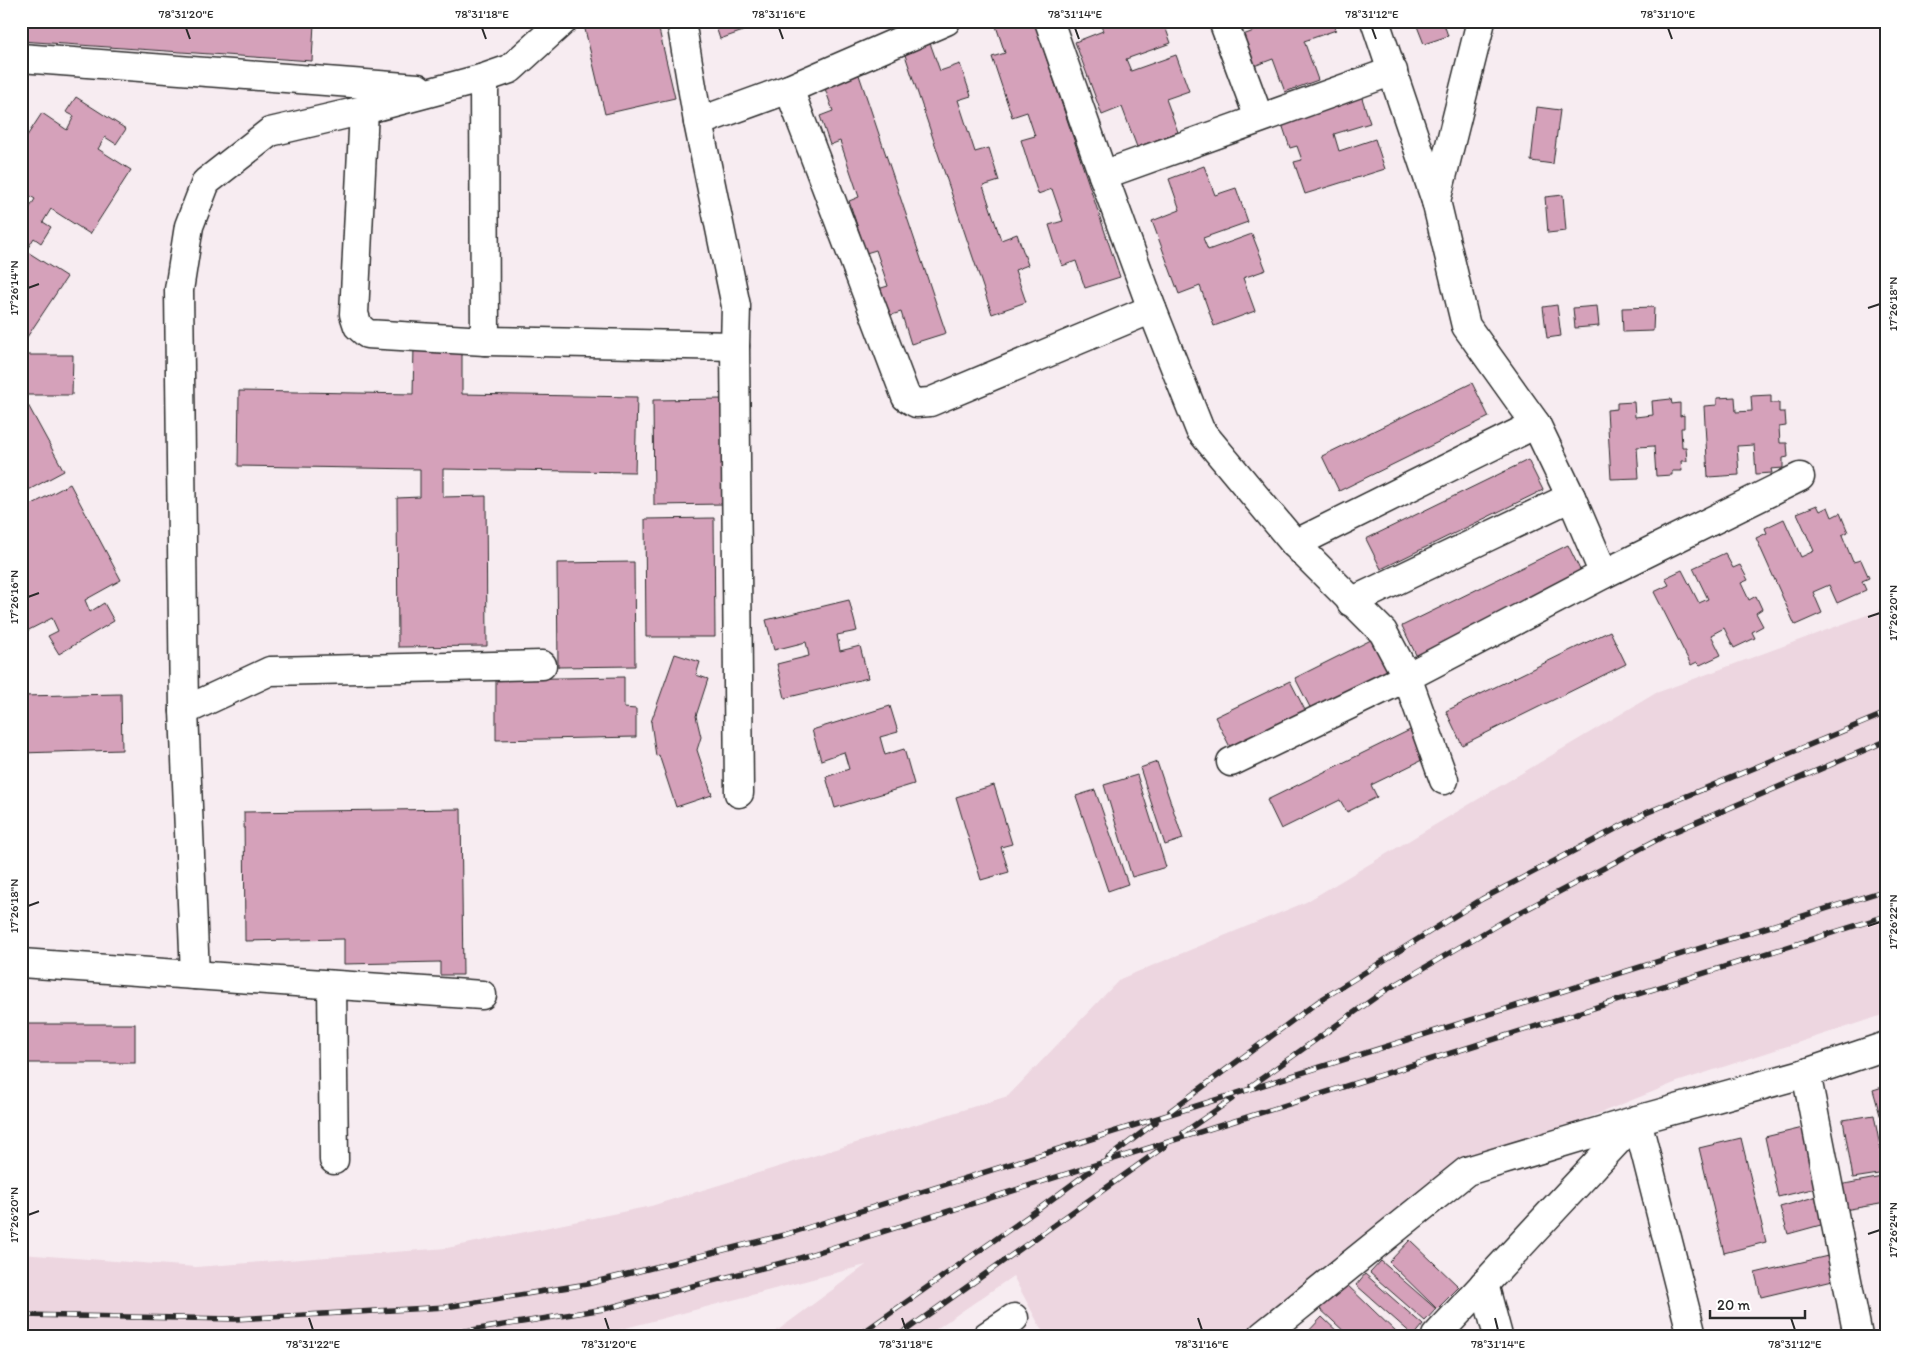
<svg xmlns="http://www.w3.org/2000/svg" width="1907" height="1357" viewBox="0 0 1907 1357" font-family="Itim,sans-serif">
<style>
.built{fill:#edd6e0}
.building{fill:#d5a1ba;stroke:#2b2b2b}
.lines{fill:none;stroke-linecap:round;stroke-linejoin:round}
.minor-casing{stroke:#2b2b2b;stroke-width:31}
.minor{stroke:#fff;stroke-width:28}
.rail-casing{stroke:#2b2b2b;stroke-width:5.5}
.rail{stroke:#fff;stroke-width:4;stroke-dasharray:11;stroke-linecap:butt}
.ticks{fill:none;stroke:#2b2b2b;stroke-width:2}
.neatline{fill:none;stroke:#2b2b2b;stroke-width:2}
.ticks-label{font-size:12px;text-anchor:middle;fill:#2b2b2b}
</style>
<rect width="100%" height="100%" fill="#f7ecf1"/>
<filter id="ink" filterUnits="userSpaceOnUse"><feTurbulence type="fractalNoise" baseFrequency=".02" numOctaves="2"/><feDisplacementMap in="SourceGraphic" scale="10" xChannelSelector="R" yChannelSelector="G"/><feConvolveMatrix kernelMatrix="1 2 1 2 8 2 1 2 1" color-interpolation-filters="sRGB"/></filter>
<g filter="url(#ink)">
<!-- built -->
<path class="built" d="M1886,608V1014L1677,1082L1466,1167L1324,1273L1248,1336H1045L1013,1276L926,1336H770L866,1265L595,1336H21V1254L196,1267L447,1248L651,1206L1008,1096L1120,979L1306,902L1656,693Z"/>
<!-- building -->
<g class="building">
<path d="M21,21L314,23L312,61L21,41Z"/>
<path d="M600,21H657L675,98L605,114L584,25Z"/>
<path d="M714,21H746L749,29L720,39Z"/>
<path d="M1001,21H1034L1120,277L1085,288L1076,261L1062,266L1049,225L1063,221L1052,189L1038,194L1021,140L1035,136L1027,112L1012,117L992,57L1005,53L995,23Z"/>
<path d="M1099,21H1163L1171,43L1126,59L1131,71L1176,55L1189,91L1166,99L1178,132L1137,147L1122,107L1102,115L1075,42L1103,31Z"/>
<path d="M1281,21H1333L1336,30L1304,41L1318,80L1285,92L1273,59L1254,66L1243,35Z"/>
<path d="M1415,21H1443L1448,36L1424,44Z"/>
<path d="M930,43L940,71L960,64L971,96L958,100L975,152L989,148L999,181L983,186L1001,240L1017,234L1028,265L1015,270L1026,302L992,314L904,52Z"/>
<path d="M858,72L946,333L911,344L901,312L888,316L878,289L888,286L876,250L866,253L849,201L859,197L840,141L830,145L820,116L833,111L823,83Z"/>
<path d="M1361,95L1370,123L1334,134L1339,151L1375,139L1385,169L1305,194L1294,162L1302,160L1297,146L1290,148L1281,121Z"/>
<path d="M76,97L126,129L116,144L105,137L98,149L131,170L90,234L51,209L43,222L51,227L41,243L34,238L26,251L67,277L25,340L23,339V355H73L72,395H23V407L28,405L64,471L21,494V208L27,212L35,199L21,190V145L42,113L67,130L74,116L66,112Z"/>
<path d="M1537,107L1560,110L1553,164L1531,161Z"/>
<path d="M1204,166L1215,195L1236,188L1248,222L1203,238L1208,250L1252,234L1266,270L1243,278L1255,311L1214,326L1200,286L1179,294L1152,221L1180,210L1169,179Z"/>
<path d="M1563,195L1566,231L1548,233L1545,197Z"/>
<path d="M1557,305L1561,336L1547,338L1543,307Z"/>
<path d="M1597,306L1599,326L1575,328L1573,308Z"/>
<path d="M1654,307L1653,331L1623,332L1622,308Z"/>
<path d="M414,346L462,347V394L637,397L635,472L443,469V497L486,496L487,646L398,647L397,498L420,497V469L238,466L239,391L413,394Z"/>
<path d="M1472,383L1489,417L1339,491L1322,456Z"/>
<path d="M1771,395V403H1779V412H1785L1786,426L1779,427L1780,443H1787L1788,457L1783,458V468L1771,469L1772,473L1756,474L1754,445L1737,446L1739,475L1708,477L1704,406L1717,405V398L1735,397L1736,412L1752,411L1751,396Z"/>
<path d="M723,399L724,504L654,505L653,400Z"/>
<path d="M1671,399L1672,404L1680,403V416L1684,415V428H1681L1682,447H1686L1687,461H1681L1682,471H1672V475L1656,476L1654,446L1637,447L1639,478L1611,479L1607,410L1617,409V403L1634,402L1635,417L1653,415L1652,401Z"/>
<path d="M1528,460L1543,490L1381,569L1366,539Z"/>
<path d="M70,484L121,580L85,600L90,612L104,603L114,621L59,654L48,636L58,631L52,618L21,634V495L27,507Z"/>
<path d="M1817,505L1820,511L1828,507L1832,517L1840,513L1848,532L1842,535L1853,562L1861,560L1869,578L1862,581L1866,590L1837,603L1829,585L1813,592L1822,613L1795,625L1756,538L1767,533L1765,528L1784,519L1801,557L1814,551L1797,513Z"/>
<path d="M714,518L715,637H646L645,519Z"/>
<path d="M1568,545L1584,578L1418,659L1402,626Z"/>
<path d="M1725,553L1733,568L1740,565L1748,580L1741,583L1749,600L1756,596L1762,609L1756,613L1763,626L1752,632L1755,638L1734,648L1724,628L1711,635L1721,655L1700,665L1697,662L1691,665L1654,592L1669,585L1665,578L1682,570L1699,603L1708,599L1693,568Z"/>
<path d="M634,562L635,666L558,667L557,563Z"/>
<path d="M849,600L857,631L837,635L840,651L860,646L868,678L785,698L777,664L809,656L806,642L774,650L766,620Z"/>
<path d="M1610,631L1626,664L1462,745L1446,711Z"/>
<path d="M1375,638L1393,673L1313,713L1295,678Z"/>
<path d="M675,654L700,662L696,675L708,679L696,716L701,737L697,750L712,795L676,807L659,755L656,756L651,722Z"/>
<path d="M624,677V708L636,709V737L496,740V679Z"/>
<path d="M1290,681L1306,712L1231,749L1215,717Z"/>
<path d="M121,694L122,750L21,753V696Z"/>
<path d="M890,706L898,732L880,737L885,755L904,749L914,784L835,808L826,777L849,769L844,752L821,760L812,730Z"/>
<path d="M1410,730L1424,759L1371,785L1377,797L1347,812L1340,800L1281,829L1267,800Z"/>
<path d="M1157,762L1183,839L1165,845L1140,768Z"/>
<path d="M1137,775L1166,867L1132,877L1104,785Z"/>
<path d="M994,785L1012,844L1001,847L1009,872L981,880L956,797Z"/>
<path d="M1095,790L1128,884L1108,891L1076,796Z"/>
<path d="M461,809L463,975H440V962L344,964V939L245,941L244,812Z"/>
<rect x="21" y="1024" width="114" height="39"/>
<path d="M1886,1086V1128L1884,1129L1873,1090Z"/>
<path d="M1874,1115L1885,1173L1853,1178L1843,1120Z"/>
<path d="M1807,1127L1821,1187L1778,1197L1765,1137Z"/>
<path d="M1886,1133V1154L1881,1134Z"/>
<path d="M1741,1138L1766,1242L1724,1253L1699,1148Z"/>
<path d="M1882,1177L1886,1203L1844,1210L1839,1185Z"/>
<path d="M1821,1195L1828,1223L1788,1234L1780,1207Z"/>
<path d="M1410,1240L1459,1287L1437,1309L1389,1262Z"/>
<path d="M1832,1255L1837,1279L1761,1297L1755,1273Z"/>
<path d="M1381,1261L1436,1309L1425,1321L1370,1273Z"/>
<path d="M1365,1274L1423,1325L1414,1336L1356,1285Z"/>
<path d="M1343,1281L1400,1336H1349L1318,1307Z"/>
<path d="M1322,1317L1342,1336H1304Z"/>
</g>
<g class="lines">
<!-- minor casing -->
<g class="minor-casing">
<g id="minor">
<path d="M681,21L698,122L736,306L735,346L739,793"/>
<path d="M1049,21L1103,175L1152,309L1200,430L1295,544L1383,632L1407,677L1444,780"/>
<path d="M1223,21L1259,118"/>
<path d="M1375,21L1436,201L1466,326L1536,424L1571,497L1604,574"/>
<path d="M21,58L418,88"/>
<path d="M484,78L485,341"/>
<path d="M789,89L906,397L916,403L930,402L1152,309"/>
<path d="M364,110L354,314L358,326L367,334L485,341L735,346"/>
<path d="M698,122L789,89L946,21"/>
<path d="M1103,175L1393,71"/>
<path d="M1436,201L1481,21"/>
<path d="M1295,544L1536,424"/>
<path d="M1351,602L1571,497"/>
<path d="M184,711L270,671L542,665"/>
<path d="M1231,762L1407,677L1604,574L1800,477"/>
<path d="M21,963L482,995"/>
<path d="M195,975L184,711L179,290L189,226L206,182L270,132L364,110L484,78L510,69L563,21"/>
<path d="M332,985L334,1160"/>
<path d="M1806,1073L1858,1336"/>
<path d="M1637,1120L1692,1336"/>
<path d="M1484,1284L1498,1336"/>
<path d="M987,1336L1014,1318"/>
<path d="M1262,1336L1467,1171L1637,1120L1806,1073L1886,1046"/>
<path d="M1436,1336L1636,1121"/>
</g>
</g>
<!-- minor -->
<use href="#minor" class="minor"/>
<!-- rail casing -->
<g class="rail-casing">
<g id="rail">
<path d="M1251,1086L1383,992L1504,921L1664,836L1886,741"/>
<path d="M1170,1111L1319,1001L1482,899L1646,813L1886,713"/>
<path d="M1183,1133L1232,1099"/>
<path d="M1108,1158L1156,1122"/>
<path d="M21,1315L235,1319L446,1307L587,1284L784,1235L1886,890"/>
<path d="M420,1336L447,1334L604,1309L793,1260L1886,916"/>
<path d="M858,1336L1040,1208L1094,1168"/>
<path d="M898,1336L1165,1146"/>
</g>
</g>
<!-- rail -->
<use href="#rail" class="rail"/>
</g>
</g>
<!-- ticks -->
<path class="ticks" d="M186,28L190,39M482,28L486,39M779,28L783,39M1075,28L1079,39M1372,28L1376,39M1668,28L1672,39M28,288L39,284M1868,308L1880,304M28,597L39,593M1868,617L1880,613M28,906L39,902M1868,926L1880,922M28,1215L39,1211M1868,1234L1880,1230M309,1318L313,1330M605,1318L609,1330M902,1318L906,1330M1198,1318L1202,1330M1495,1318L1498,1330M1791,1318L1795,1330"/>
<!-- margin -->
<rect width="1907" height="1357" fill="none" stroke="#fff" stroke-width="55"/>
<!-- scale -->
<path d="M1710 1310v8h95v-8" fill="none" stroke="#2b2b2b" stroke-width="2.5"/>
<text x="1717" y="1310" font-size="15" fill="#2b2b2b" stroke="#ffffff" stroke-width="4" paint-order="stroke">20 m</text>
<rect x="28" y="28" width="1852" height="1302" class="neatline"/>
<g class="ticks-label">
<text x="186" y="18">78°31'20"E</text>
<text x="482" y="18">78°31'18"E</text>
<text x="779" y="18">78°31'16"E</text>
<text x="1075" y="18">78°31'14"E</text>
<text x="1372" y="18">78°31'12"E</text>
<text x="1668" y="18">78°31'10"E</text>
<text transform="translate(14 288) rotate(-90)" y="4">17°26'14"N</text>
<text transform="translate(1893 304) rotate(-90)" y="4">17°26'18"N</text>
<text transform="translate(14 597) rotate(-90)" y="4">17°26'16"N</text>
<text transform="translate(1893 613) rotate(-90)" y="4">17°26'20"N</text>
<text transform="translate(14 906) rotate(-90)" y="4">17°26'18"N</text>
<text transform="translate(1893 922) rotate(-90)" y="4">17°26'22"N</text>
<text transform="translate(14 1215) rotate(-90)" y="4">17°26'20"N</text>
<text transform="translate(1893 1230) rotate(-90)" y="4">17°26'24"N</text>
<text x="313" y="1348">78°31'22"E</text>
<text x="609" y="1348">78°31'20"E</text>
<text x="906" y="1348">78°31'18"E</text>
<text x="1202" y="1348">78°31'16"E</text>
<text x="1498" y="1348">78°31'14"E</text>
<text x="1795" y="1348">78°31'12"E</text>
</g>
</svg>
